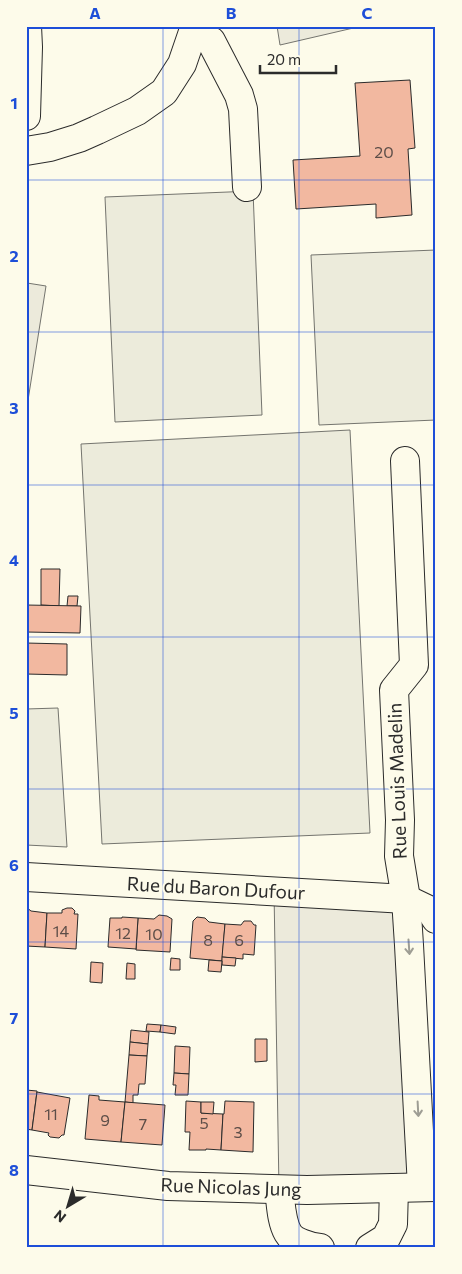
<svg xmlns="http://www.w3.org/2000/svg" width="462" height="1274" viewBox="0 0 462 1274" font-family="Commissioner,sans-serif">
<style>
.green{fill:#ecebdb;stroke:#74746e}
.parking{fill:#eceadb;stroke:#74746e}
.building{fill:#f2b8a0;stroke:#2b2b2b}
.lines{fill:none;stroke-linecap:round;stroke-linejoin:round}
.minor-casing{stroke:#2b2b2b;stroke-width:30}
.major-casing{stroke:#2b2b2b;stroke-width:30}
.minor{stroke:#fdfbea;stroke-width:28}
.major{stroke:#fdfbea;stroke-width:28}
.oneway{stroke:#9e9d94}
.grid{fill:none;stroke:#1d4ed8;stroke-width:1;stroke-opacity:0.55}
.labels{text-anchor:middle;stroke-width:4;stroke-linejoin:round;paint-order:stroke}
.number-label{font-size:16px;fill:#5d4e48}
.street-label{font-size:19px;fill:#2b2b2b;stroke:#fdfbea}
.neatline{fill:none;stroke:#1d4ed8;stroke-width:2}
.grid-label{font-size:16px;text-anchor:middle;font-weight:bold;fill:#1d4ed8}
</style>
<rect width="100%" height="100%" fill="#fdfbea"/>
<!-- green -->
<g class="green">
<path d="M253,191L262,415L115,422L105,197Z"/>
<path d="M436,250V420L319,425L311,255Z"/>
<path d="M350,430L370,833L102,844L81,444Z"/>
<path d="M58,708L67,847L26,845V709Z"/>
</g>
<!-- parking -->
<g class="parking">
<path d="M277,26H362L280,45Z"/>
<path d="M27,283L46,286L26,413V291Z"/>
<path d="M274,891L406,899L422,1187L279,1190Z"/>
</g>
<!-- building -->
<g class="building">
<path d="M410,80L415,148L408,149L412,215L376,218V204L296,209L293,160L360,156L355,83Z"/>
<path d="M41,569H60L59,606L41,605Z"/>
<path d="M68,596H78L77,606H67Z"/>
<path d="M26,605L81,606L80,633L26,632Z"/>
<path d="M26,643L67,644V675L26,674Z"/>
<path d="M26,907L31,911L47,913L45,947L26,946Z"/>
<path d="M67,908H72L75,911L74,914H78L76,949L45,947L47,913H62V910Z"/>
<path d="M159,915L167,916L172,919L170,952L136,950L138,918L154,919Z"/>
<path d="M122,917L138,918L136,949L108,947L110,918H122Z"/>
<path d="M197,917L205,918L209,922L225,924L222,961L190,958L193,921Z"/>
<path d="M244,921H251L254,925H256L254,955L243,954V959L222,957L225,924L241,925Z"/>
<path d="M222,957L236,958L235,966L222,965Z"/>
<path d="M171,958L180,959V970H170Z"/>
<path d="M209,960L222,961L221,972L208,971Z"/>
<path d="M91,962L103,963L102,983L90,982Z"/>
<path d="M127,963L135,964V979H126Z"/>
<path d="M147,1024L161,1025L160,1032L146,1031Z"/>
<path d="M161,1025L176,1027L175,1034L160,1032Z"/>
<path d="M131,1030L149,1032L148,1044L130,1042Z"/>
<path d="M255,1039H267V1061L255,1062Z"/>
<path d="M130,1042L148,1044L147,1056L129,1055Z"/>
<path d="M175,1046L190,1047L189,1074L174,1073Z"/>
<path d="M129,1055L147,1056L145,1084H139L138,1095H133V1103L125,1102Z"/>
<path d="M174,1073L189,1074L188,1095H175L176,1085H173Z"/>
<path d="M26,1090L37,1091L32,1130L26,1129Z"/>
<path d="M37,1092L70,1098L64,1135H62L59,1138L50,1137L48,1135L49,1133L32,1130Z"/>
<path d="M89,1095L99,1096V1100L125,1102L121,1142L85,1139Z"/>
<path d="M186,1101L201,1102V1113L223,1114L221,1150L206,1149V1150H189L190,1132H185Z"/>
<path d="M225,1101L254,1102L253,1152L221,1150L223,1114H224Z"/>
<path d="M125,1102L165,1105L162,1145L121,1142Z"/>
<path d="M201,1102H214L213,1114L201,1113Z"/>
</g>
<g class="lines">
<!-- minor casing -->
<g class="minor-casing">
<g id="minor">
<path d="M211,41L239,95L243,109L247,187"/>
<path d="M26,116L28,47L27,26"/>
<path d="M26,151L50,147L79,138L97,130L137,111L164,92L182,64L195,26"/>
<path d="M405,461L414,665L394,690L400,820L399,856L406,899L409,945L422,1187"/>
<path d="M26,877L406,899L431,911L436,919"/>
<path d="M279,1190C281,1203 281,1221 288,1233C293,1242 310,1247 320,1248"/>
<path d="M370,1248L386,1238L393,1224L394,1188"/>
</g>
</g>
<!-- major casing -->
<g class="major-casing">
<path id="major" d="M26,1170L168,1186L307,1190L436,1187"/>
</g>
<!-- minor -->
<use href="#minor" class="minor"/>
<!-- major -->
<use href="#major" class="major"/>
</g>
<!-- one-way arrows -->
<defs><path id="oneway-shaft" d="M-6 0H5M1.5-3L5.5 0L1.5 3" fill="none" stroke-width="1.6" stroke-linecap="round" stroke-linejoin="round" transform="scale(1.25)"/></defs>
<g class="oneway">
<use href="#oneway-shaft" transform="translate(409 947) rotate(86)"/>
<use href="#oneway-shaft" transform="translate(418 1109) rotate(87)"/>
</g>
<!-- grid -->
<path class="grid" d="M163,26V1248M299,26V1248M26,180H436M26,332H436M26,485H436M26,637H436M26,789H436M26,942H436M26,1094H436"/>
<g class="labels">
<!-- number labels -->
<g class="number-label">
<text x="384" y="158">20</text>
<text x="61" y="937">14</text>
<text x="123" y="939">12</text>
<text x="154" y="940">10</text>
<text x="208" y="946">8</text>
<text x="239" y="946">6</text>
<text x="51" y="1120">11</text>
<text x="105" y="1126">9</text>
<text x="204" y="1129">5</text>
<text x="143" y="1130">7</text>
<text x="238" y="1138">3</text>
</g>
<!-- street labels -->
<g class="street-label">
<text transform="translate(397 781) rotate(-92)" y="7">Rue Louis Madelin</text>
<text transform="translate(216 888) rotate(3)" y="7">Rue du Baron Dufour</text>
<text transform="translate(231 1187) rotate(2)" y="7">Rue Nicolas Jung</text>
</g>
</g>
<!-- border -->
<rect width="462" height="1274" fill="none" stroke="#fdfbea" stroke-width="55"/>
<!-- north arrow -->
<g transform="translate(68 1206) rotate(218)" stroke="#fdfbea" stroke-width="4" paint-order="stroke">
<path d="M0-4L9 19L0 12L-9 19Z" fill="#2b2b2b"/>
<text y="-8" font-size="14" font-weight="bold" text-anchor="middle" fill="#2b2b2b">N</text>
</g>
<!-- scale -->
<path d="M260 65v8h76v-8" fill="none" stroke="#2b2b2b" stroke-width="2.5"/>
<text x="267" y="65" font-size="15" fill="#2b2b2b" stroke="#fdfbea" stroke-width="4" paint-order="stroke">20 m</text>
<rect x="28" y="28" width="406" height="1218" class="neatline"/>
<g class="grid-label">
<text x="95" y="19">A</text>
<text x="231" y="19">B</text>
<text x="367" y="19">C</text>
<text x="14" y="109">1</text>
<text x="14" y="262">2</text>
<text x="14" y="414">3</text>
<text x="14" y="566">4</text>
<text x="14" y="719">5</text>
<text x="14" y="871">6</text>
<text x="14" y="1024">7</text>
<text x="14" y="1176">8</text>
</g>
</svg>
